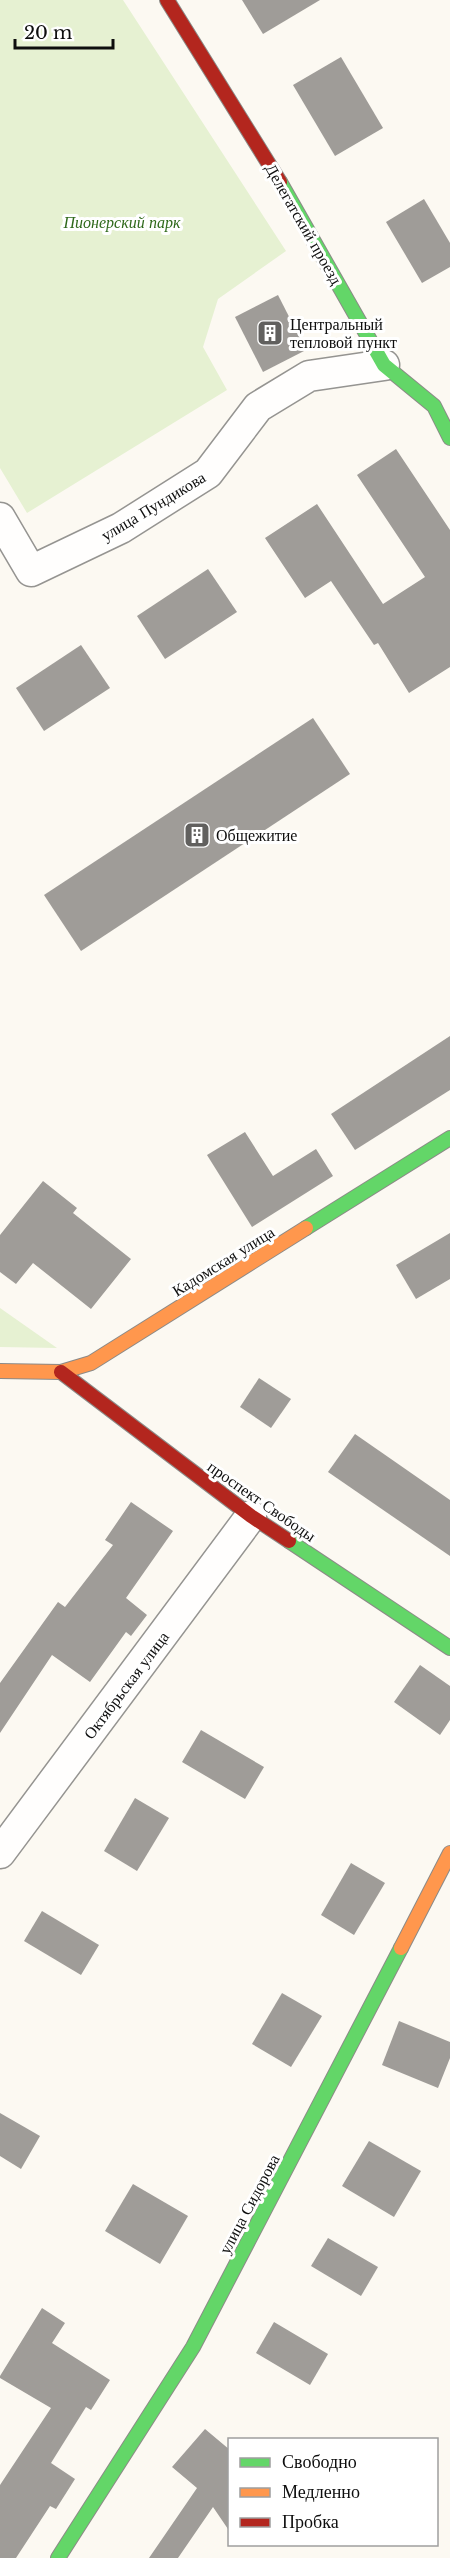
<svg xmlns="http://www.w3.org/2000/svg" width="450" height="2558" viewBox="0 0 450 2558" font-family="'Libre Baskerville',serif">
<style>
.green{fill:#e6f1d2}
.building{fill:#9f9c98}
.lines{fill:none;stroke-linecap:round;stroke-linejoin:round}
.street-casing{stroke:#959491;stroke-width:33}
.fast-casing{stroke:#8c8a87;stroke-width:16}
.slow-casing{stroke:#8c8a87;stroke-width:16}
.jam-casing{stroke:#8c8a87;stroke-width:16}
.street{stroke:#fffefd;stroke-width:30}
.fast{stroke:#63d668;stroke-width:14}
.slow{stroke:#ff974d;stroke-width:14}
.jam{stroke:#b3261e;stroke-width:14}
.labels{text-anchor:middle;stroke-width:6;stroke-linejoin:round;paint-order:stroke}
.park-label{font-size:16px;font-style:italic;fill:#2f691b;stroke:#fff}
.street-label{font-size:16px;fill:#0e0e0e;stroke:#fff}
.poi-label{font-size:16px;fill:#0e0e0e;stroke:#fff;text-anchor:start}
</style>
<rect width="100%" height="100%" fill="#fcf9f2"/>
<!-- green -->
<g class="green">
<path d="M0,0H123L286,251L218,299L203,347L227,390L27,513L0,468Z"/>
<path d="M0,1308L57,1348L0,1347Z"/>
</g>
<!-- building -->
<g class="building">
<path d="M242,0H320L263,34Z"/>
<path d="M341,57L383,128L335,156L293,85Z"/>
<path d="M424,199L450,243V267L422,283L386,222Z"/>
<path d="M278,295L306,350L263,372L235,317Z"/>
<path d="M396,449L450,530V667L409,693L378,643L374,645L331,581L305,598L265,538L317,504L383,604L425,577L357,475Z"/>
<path d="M208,569L237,612L165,659L137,616Z"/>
<path d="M81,645L110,688L44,731L16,688Z"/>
<path d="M313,718L350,774L81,951L44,895Z"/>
<path d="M450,1036V1090L355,1150L331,1114Z"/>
<path d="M245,1132L273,1176L316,1149L333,1176L252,1227L207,1155Z"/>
<path d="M43,1181L77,1208L73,1213L131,1259L91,1309L33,1263L16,1284L0,1272V1235Z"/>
<path d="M450,1233V1279L416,1299L396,1265Z"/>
<path d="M259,1378L291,1399L271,1428L240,1407Z"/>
<path d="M355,1434L450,1500V1556L328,1472Z"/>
<path d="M131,1502L173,1531L126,1598L147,1615L131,1636L126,1632L90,1682L52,1655L0,1733V1683L58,1602L65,1607L113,1545L105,1540Z"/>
<path d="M420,1665L450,1686V1720L440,1735L394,1702Z"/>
<path d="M201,1730L264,1767L245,1799L182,1762Z"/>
<path d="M135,1798L169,1818L137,1871L104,1851Z"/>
<path d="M351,1863L385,1883L354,1935L321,1915Z"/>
<path d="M42,1911L99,1945L81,1975L24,1941Z"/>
<path d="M282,1993L322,2016L291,2067L252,2044Z"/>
<path d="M399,2021L450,2042V2058L438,2088L382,2065Z"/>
<path d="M0,2113L40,2136L21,2169L0,2156Z"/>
<path d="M369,2141L421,2171L394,2217L342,2186Z"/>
<path d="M133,2184L188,2216L160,2264L105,2231Z"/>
<path d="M328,2238L378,2267L361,2296L311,2266Z"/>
<path d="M42,2308L65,2323L52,2343L110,2380L91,2410L86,2407L51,2463L75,2479L56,2509L50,2506L16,2558H0V2485L51,2408L0,2378V2376Z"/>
<path d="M274,2322L328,2354L310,2385L256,2353Z"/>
<path d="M205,2429L230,2450V2532L213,2507L178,2558H149L197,2488L172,2467Z"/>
</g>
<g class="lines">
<!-- street casing -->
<g class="street-casing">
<g id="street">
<path d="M0,518L31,571L121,528L208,473L258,407L309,376L384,365"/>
<path d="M0,1853L251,1516"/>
</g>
</g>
<!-- fast casing -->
<g class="fast-casing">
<g id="fast">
<path d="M280,182L384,365L434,406L450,438"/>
<path d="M306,1228L450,1138"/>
<path d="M289,1541L450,1648"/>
<path d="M58,2558L193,2347L401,1948"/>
</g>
</g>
<!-- slow casing -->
<g class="slow-casing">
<g id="slow">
<path d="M0,1371L61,1372L91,1363L306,1228"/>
<path d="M401,1948L450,1853"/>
</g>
</g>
<!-- jam casing -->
<g class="jam-casing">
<g id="jam">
<path d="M167,0L280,182"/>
<path d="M61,1372L251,1516L289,1541"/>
</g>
</g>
<!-- street -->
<use href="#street" class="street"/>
<!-- fast -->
<use href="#fast" class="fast"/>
<!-- slow -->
<use href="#slow" class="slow"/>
<!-- jam -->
<use href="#jam" class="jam"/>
</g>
<!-- icons -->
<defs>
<g id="building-square" transform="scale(1.35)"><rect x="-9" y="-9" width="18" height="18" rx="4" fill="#61605e" stroke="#fff"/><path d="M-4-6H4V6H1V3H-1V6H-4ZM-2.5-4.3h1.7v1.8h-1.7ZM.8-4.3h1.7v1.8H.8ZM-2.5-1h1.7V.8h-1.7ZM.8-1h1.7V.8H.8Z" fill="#fff"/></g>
</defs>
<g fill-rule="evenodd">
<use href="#building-square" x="270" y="333"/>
<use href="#building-square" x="197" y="835"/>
</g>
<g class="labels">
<!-- park labels -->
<g class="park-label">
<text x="122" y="228">Пионерский парк</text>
</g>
<!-- street labels -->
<g class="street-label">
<text transform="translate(304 224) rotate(60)" y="6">Делегатский проезд</text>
<text transform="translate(153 506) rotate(-31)" y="6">улица Пундикова</text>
<text transform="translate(223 1261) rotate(-32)" y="6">Кадомская улица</text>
<text transform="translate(262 1501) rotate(35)" y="6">проспект Свободы</text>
<text transform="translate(126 1685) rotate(-53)" y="6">Октябрьская улица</text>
<text transform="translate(249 2204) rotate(-62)" y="6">улица Сидорова</text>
</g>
<!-- poi labels -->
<g class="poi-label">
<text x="290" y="330">Центральный<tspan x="290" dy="18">тепловой пункт</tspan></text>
<text x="216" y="841">Общежитие</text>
</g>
</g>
<!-- legend -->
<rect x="228" y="2438" width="210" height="108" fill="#ffffff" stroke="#9f9f9f" stroke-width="1.5"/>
<rect x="240" y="2458" width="30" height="9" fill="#63d668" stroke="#9f9f9f" stroke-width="1.5"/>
<text x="282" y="2468" font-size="18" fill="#0e0e0e">Свободно</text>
<rect x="240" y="2488" width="30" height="9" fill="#ff974d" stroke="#9f9f9f" stroke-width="1.5"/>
<text x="282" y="2498" font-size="18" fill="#0e0e0e">Медленно</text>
<rect x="240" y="2518" width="30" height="9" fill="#b3261e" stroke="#9f9f9f" stroke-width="1.5"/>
<text x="282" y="2528" font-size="18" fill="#0e0e0e">Пробка</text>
<!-- scale -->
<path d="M15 39v9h98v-9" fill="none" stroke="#0e0e0e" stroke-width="3"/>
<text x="24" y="39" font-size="18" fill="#0e0e0e" stroke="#ffffff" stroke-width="4.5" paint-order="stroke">20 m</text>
</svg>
